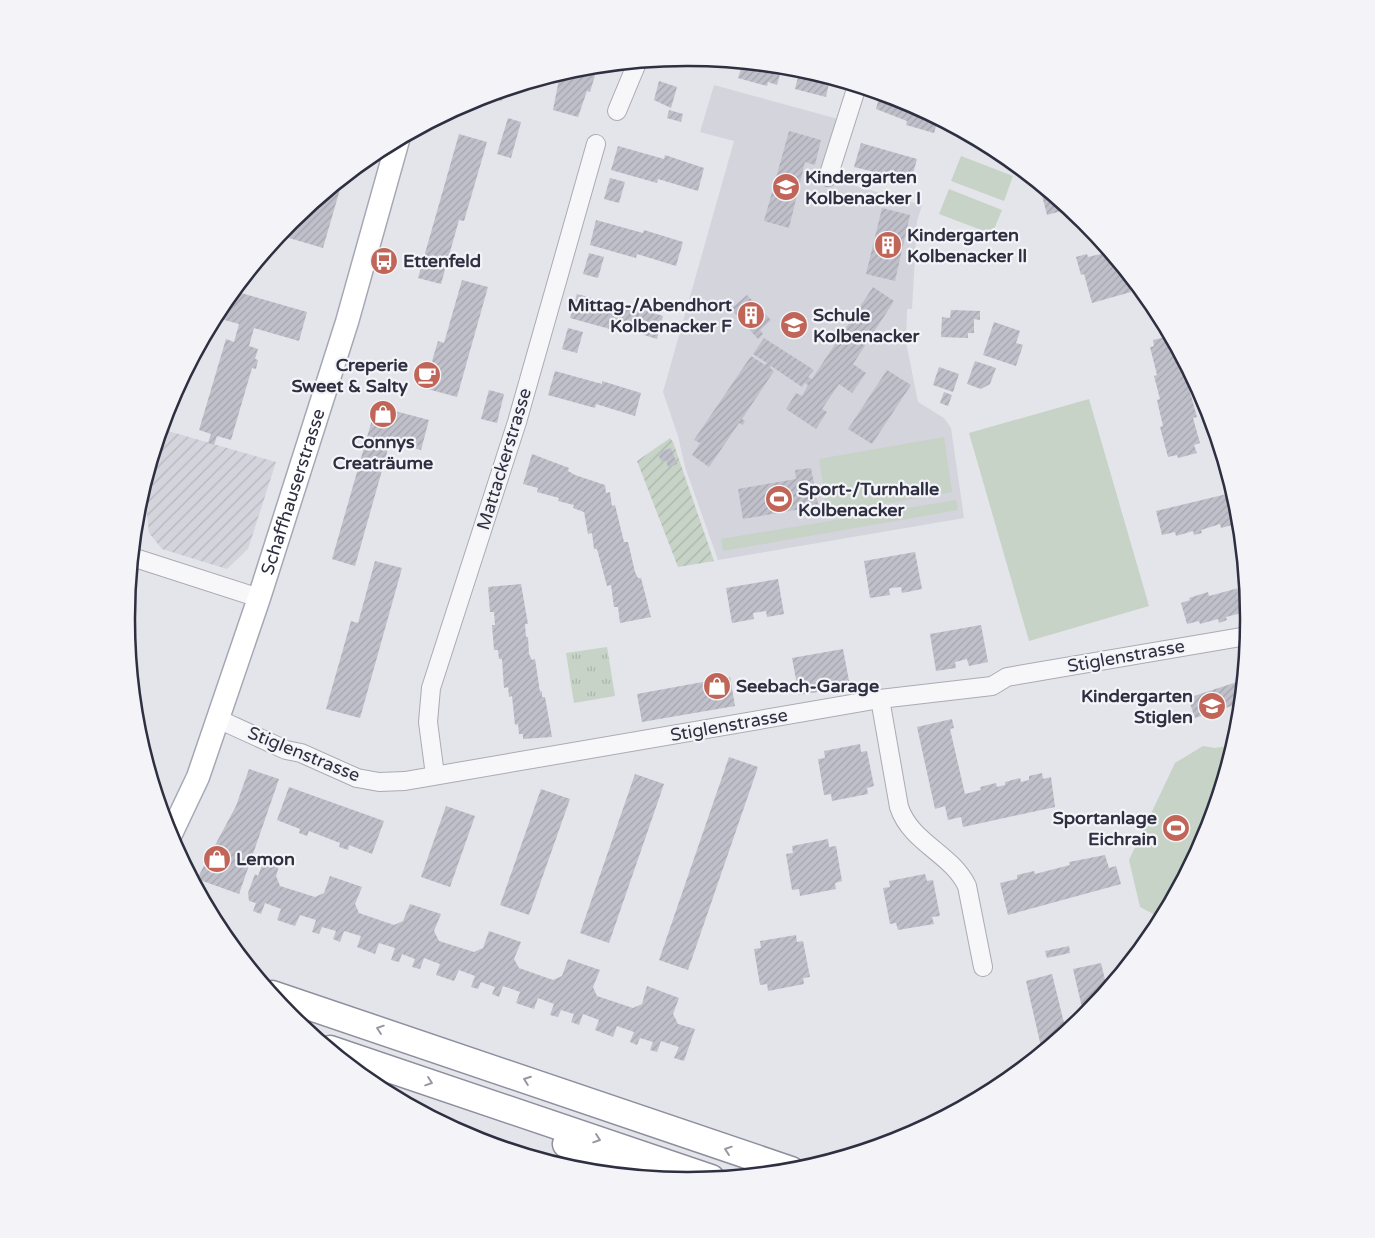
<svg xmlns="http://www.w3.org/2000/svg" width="1375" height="1238" viewBox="0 0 1375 1238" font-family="'Varela Round',sans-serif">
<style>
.built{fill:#d3d4dc}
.industrial{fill:url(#industrial-furrows)}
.grass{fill:#c6d3c6}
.park{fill:url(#park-tufts)}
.garden{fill:url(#garden-furrows)}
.building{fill:url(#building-hatch)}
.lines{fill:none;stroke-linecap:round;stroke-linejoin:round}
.minor-casing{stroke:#aaabb4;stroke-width:20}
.major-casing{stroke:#a5a7b5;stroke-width:25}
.highway-casing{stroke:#8d8f9f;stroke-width:29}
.minor{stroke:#f7f7f9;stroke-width:18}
.major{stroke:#fff;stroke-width:22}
.highway{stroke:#fff;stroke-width:26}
.oneway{stroke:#9697a0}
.labels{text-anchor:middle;stroke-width:4.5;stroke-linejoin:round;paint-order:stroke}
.poi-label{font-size:18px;font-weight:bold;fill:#2e2f41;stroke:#f4f4f8;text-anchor:start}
.street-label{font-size:18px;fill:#2e2f41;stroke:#f4f4f8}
.rim{fill:none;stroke:#2e2f41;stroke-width:2.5}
</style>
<defs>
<pattern id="industrial-furrows" width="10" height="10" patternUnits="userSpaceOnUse" patternTransform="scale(1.25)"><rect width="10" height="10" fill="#d3d4dc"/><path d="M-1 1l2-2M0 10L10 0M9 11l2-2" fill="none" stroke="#b5b6be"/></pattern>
<pattern id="park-tufts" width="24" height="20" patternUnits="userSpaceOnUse" patternTransform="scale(1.25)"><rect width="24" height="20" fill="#c6d3c6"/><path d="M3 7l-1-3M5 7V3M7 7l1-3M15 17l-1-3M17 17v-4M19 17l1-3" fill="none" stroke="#aab5ab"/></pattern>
<pattern id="garden-furrows" width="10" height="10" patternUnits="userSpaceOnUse" patternTransform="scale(1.25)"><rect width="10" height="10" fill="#c6d3c6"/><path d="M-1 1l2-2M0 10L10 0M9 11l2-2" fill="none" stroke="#aab5ab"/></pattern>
<pattern id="building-hatch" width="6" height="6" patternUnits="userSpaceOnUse" patternTransform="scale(1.25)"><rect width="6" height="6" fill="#bfc0ca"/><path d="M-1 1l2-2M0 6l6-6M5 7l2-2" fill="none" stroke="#a4a5af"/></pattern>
</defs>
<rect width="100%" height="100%" fill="#e4e5ea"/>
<!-- built -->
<path class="built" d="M714,85L838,119L821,176L922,205L917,221L912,309H907L906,342L918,402L944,418L951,428L964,518L718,560L685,467L678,436L663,392L734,141L700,132Z"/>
<!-- industrial -->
<path class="industrial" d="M161,429L276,462L248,549L227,569L162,549L149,533L145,496L141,494Z"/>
<!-- grass -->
<g class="grass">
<path d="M961,156L1013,176L1004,201L951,181Z"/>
<path d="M949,189L1002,210L992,234L939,214Z"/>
<path d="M1089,399L1149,606L1029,641L969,433Z"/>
<path d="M944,437L952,492L828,514L819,459Z"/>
<path d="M956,500L958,510L723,551L721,539Z"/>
<path d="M1233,745L1206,834L1161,918L1140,907L1129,860L1175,763L1203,746L1215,748Z"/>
</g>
<!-- park -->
<path class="park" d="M607,647L615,696L574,703L566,653Z"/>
<!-- garden -->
<path class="garden" d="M670,438L673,442L714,561L678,567L637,461Z"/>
<!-- building -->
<g class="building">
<path d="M688,58L700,59L698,65L675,59Z"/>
<path d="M743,63L782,67L777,85L768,82L767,86L738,78Z"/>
<path d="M605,66L603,74L596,72L590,92L587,91L578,117L553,110L560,74L578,68Z"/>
<path d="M800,69L830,78L826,97L795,89Z"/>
<path d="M659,81L677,87L671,108L654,100Z"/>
<path d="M505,90L502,101L495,99L497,93Z"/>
<path d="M880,94L903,100L938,119L934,133L906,125L907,121L876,109Z"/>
<path d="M669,110L683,114L681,122L667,118Z"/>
<path d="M508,118L521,122L511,158L497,154Z"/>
<path d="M789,131L821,140L815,165L805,162L789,228L764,221Z"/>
<path d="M459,134L487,142L464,221L459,220L441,284L418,278Z"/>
<path d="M861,143L917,159L911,181L854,167Z"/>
<path d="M618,146L664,159L665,155L704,168L698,191L658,179L657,183L611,170Z"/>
<path d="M610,178L625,182L619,203L604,199Z"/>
<path d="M343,179L323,248L279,235L291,222Z"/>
<path d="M1039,184L1048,192L1069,209L1047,215Z"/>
<path d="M882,208L910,215L895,281L866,274Z"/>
<path d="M596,220L643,233L644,230L683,242L676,266L637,254L636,258L590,245Z"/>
<path d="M1109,252L1126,272L1131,292L1092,303L1084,274L1081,275L1076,257L1087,254L1088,257Z"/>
<path d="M589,253L604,257L598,278L583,274Z"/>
<path d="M462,280L488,287L457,397L424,388L438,341L444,343Z"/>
<path d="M873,287L894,301L853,364L866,373L852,393L839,384L822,409L827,412L816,429L786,409L796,393L802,396L808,385L805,383L802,387L771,366L770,368L774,371L742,419L745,421L743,425L739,423L709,467L692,455L700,443L694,440L751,356L765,365L767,363L753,354L764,338L814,370L808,377L812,379Z"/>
<path d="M234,291L307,312L299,341L254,328L249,346L258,349L255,359L258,360L256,369L252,368L231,440L217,436L214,445L208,443L211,434L199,430L226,339L234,342L239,324L221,319L227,299Z"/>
<path d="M577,294L624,307L625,304L663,316L657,339L618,327L617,331L570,318Z"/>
<path d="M747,295L771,320L760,330L763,334L758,339L731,309Z"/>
<path d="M951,310L980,311V320L974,319V333H968V338L941,337L942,317L950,318Z"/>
<path d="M994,322L1020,331L1016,343L1023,345L1016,366L983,355Z"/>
<path d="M568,328L583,332L577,353L562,349Z"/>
<path d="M1170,336L1188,370L1194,391L1190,392L1197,417L1193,418L1200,443L1194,445L1197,453L1178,458L1177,455L1168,457L1160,427L1163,426L1157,400L1160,399L1154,376L1157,375L1150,347L1154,346L1153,340Z"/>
<path d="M975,361L996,368L990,384L981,389L967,384Z"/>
<path d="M939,367L959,374L953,392L933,385Z"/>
<path d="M887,370L911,385L872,444L848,429Z"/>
<path d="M555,371L602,384V381L641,393L635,416L596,404L595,408L548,395Z"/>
<path d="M489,390L504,394L497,423L481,419Z"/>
<path d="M944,392L952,395L948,406L940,403Z"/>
<path d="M376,406L429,420L421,450L390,442L355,566L332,559Z"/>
<path d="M671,448L677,464L668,467L666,460L661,461L658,453Z"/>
<path d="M532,454L569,468L568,471L575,475L605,485L606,493L610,492L612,506L615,505L624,542H628L635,572L638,578H641L651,617L620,623L618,607H614L611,585L607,586L597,549H594L592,533L588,534L584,512L573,508L574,505L558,501L559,498L537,492L538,488L523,484Z"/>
<path d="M811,468L819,509L802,512L801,509L743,519L738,489L796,479L795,470Z"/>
<path d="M1231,493L1238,510L1240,523L1221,528L1220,524L1201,530L1202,533L1194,535L1193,531L1176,536L1175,532L1162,535L1156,511Z"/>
<path d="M915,552L922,589L902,593L901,587L891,588L889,589L890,595L870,598L864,561Z"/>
<path d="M375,561L402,568L360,718L326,709L351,621L358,623Z"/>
<path d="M778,579L784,614L767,617L766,611L753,613L754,619L732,623L726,588Z"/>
<path d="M521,584L528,624H525L526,637H528L529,654L532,660L535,659L540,692L542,691V697H545L552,737L523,739V734H519L518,724L515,725L512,696L509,697L508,687L504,688L502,659H499L498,650H494L492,625H495L494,612H490L488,587Z"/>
<path d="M1246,586L1249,615H1246L1245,612L1226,617L1227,620L1219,623L1218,619L1200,624L1199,621L1187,624L1181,603L1190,600L1189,598L1208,592L1209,596Z"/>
<path d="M981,625L988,662L969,666L967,659L955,662L956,668L936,671L930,634Z"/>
<path d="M843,649L850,686L831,690L830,684L817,686L818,692L799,695L792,658Z"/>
<path d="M730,677L735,706L642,722L637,694Z"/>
<path d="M1243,680L1241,703L1195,718L1188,698Z"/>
<path d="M952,719L954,728L950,729L965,794L981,790L980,787L996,783L997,787L1005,785V782L1020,778L1021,782L1029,780V776L1042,773L1043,779L1051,777L1055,807L963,827L961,817L948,820L945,806L935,809L917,727Z"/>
<path d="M860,744L861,752L867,751L874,786L867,788L868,794L832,801L831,794L824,795L818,759L825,758L824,751Z"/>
<path d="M729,757L758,767L688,970L659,960Z"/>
<path d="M249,769L279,779L239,894L197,879L236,806Z"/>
<path d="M635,774L664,784L609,943L580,933Z"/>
<path d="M289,787L384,821L372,854L349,845L348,850L339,847L340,843L309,831L307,836L299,833L300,829L277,820Z"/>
<path d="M541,789L570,799L529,915L500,905Z"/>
<path d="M446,806L475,816L450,887L421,877Z"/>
<path d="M828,839L829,847L836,846L842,881L835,883L836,889L800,896L799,889L792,890L786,854L793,853L792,846Z"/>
<path d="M266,854L277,857L274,864L279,866L276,876L280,886L315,897L324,893L330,876L362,887L355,904L359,913L394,925L403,921L410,904L441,914L434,931L439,941L474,952L483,948L489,931L521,942L514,959L519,968L553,980L562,976L568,959L600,970L593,987L597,996L633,1008L642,1004L647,986L679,998L673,1014L678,1024L695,1029L684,1061L674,1058L679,1047L661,1041L657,1052L650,1050L653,1042L640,1038L637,1045L630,1042L634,1032L617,1026L613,1037L595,1030L599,1020L583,1014L579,1025L571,1022L574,1014L561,1010L558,1017L550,1015L554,1004L538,998L534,1009L516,1003L520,992L503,986L499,997L492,994L495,987L481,982L478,989L471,987L475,976L459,970L454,981L436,975L440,964L424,958L420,969L412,967L415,959L402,954L399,962L391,960L395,948L379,943L375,954L357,947L361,936L344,931L340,942L333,939L336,931L322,927L319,934L312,932L316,920L300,915L295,926L277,920L281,909L265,903L261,914L253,911L256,903L249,901L248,893L255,874L258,876Z"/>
<path d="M1105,855L1109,868L1116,866L1121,884L1008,915L1000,883L1017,879V875L1034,871L1035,874L1070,865L1069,862Z"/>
<path d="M925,874L927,881L933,880L940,916L932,917L934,924L898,930L896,923L890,924L883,888L890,887L889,881Z"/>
<path d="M796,935L797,942L803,941L810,977L803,978L804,984L768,991L767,984L760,985L754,949L761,948L760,941Z"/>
<path d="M1069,946L1070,953L1047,958L1045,951Z"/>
<path d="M1101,963L1107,988L1084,1016L1073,969Z"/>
<path d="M1052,974L1066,1031L1042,1051L1026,981Z"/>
</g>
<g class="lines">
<!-- minor casing -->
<g class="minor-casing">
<g id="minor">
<path d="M617,111L637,63"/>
<path d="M828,177L857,86"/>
<path d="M132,557L259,598"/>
<path d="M880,699L899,807C911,843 951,853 967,886L983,967"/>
<path d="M218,719L286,750L301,753L357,778L379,782L405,781L880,699L992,686L1007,677L1247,636"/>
<path d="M435,775L428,722L431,688L517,422L596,144"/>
</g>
</g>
<!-- major casing -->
<g class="major-casing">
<g id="major">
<path id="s1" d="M170,836L198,777L259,598L347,322L398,140"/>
</g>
</g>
<!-- highway casing -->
<g class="highway-casing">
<g id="highway">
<path d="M272,994L791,1170"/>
<path d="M330,1049L711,1178"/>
<path d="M566,1144L613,1165L649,1177"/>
</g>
</g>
<!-- minor -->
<use href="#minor" class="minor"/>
<!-- major -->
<use href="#major" class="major"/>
<!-- highway -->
<use href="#highway" class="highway"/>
</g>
<!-- one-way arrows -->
<defs><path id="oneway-chevron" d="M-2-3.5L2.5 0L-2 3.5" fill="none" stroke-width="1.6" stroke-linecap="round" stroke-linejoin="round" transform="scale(1.25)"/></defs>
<g class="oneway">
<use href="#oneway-chevron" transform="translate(380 1029) rotate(-161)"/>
<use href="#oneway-chevron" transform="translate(527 1080) rotate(-160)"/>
<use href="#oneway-chevron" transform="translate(429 1082) rotate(19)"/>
<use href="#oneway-chevron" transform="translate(597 1139) rotate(19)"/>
<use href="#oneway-chevron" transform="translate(728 1150) rotate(-161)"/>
</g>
<!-- icons -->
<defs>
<g id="school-disc" transform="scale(1.4375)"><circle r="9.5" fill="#c06558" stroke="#f4f4f8"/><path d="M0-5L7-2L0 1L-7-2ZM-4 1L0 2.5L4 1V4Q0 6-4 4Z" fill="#fff"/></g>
<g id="building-disc" transform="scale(1.4375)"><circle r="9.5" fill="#c06558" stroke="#f4f4f8"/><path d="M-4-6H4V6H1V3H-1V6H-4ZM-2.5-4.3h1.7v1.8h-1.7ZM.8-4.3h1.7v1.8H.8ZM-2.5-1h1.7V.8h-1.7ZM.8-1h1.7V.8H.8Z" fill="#fff"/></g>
<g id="bus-disc" transform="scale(1.4375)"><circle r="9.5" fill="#c06558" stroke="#f4f4f8"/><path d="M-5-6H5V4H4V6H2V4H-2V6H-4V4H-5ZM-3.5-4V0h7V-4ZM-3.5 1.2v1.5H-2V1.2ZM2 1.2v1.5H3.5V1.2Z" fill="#fff"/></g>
<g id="cafe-disc" transform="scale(1.4375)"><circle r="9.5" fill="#c06558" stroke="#f4f4f8"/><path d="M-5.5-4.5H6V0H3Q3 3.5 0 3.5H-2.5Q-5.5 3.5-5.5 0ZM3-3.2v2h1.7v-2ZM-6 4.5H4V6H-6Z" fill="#fff"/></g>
<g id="shop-disc" transform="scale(1.4375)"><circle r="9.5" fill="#c06558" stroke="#f4f4f8"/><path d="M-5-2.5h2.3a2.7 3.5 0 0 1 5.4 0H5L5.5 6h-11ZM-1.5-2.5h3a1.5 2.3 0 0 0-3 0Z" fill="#fff"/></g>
<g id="stadium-disc" transform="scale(1.4375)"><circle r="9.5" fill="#c06558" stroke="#f4f4f8"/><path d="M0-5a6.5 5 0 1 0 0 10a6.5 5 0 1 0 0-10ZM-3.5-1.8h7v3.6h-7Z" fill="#fff"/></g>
</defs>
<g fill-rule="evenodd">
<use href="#school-disc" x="786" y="187"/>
<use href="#building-disc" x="888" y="245"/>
<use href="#bus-disc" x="384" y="261"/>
<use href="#building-disc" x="751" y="315"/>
<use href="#school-disc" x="794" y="325"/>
<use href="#cafe-disc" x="427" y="375"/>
<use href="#shop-disc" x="383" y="414"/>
<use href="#stadium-disc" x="779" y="499"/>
<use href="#shop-disc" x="717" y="686"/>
<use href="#school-disc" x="1212" y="706"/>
<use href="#stadium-disc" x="1176" y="828"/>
<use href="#shop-disc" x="217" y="859"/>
</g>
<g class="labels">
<!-- poi labels -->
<g class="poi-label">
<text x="805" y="183">Kindergarten<tspan x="805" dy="21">Kolbenacker I</tspan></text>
<text x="907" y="241">Kindergarten<tspan x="907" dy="21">Kolbenacker ll</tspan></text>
<text x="403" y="267">Ettenfeld</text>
<text x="732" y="311" text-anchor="end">Mittag-/Abendhort<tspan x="732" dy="21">Kolbenacker F</tspan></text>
<text x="813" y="321">Schule<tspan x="813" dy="21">Kolbenacker</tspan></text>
<text x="408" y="371" text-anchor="end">Creperie<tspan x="408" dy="21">Sweet &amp; Salty</tspan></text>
<text x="383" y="448" text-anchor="middle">Connys<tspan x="383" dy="21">Creaträume</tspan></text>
<text x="798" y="495">Sport-/Turnhalle<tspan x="798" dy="21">Kolbenacker</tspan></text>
<text x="736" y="692">Seebach-Garage</text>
<text x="1193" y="702" text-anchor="end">Kindergarten<tspan x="1193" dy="21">Stiglen</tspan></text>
<text x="1157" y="824" text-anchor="end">Sportanlage<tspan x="1157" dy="21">Eichrain</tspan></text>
<text x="236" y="865">Lemon</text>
</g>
<!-- street labels -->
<g class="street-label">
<text transform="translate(504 459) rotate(-73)" y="6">Mattackerstrasse</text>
<text dy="6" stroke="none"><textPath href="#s1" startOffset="366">Schaffhauserstrasse</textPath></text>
<text transform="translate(1126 656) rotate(-10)" y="6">Stiglenstrasse</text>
<text transform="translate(729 725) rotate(-10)" y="6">Stiglenstrasse</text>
<text transform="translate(304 754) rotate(22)" y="6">Stiglenstrasse</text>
</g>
</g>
<!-- crop -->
<path d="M0 0H1375V1238H0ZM687 66H688A552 552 0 0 1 1240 618V620A552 552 0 0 1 688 1172H687A552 552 0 0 1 135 620V618A552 552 0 0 1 687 66Z" fill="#f4f4f8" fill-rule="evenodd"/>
<path class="rim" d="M687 66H688A552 552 0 0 1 1240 618V620A552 552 0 0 1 688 1172H687A552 552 0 0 1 135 620V618A552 552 0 0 1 687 66Z"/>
</svg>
